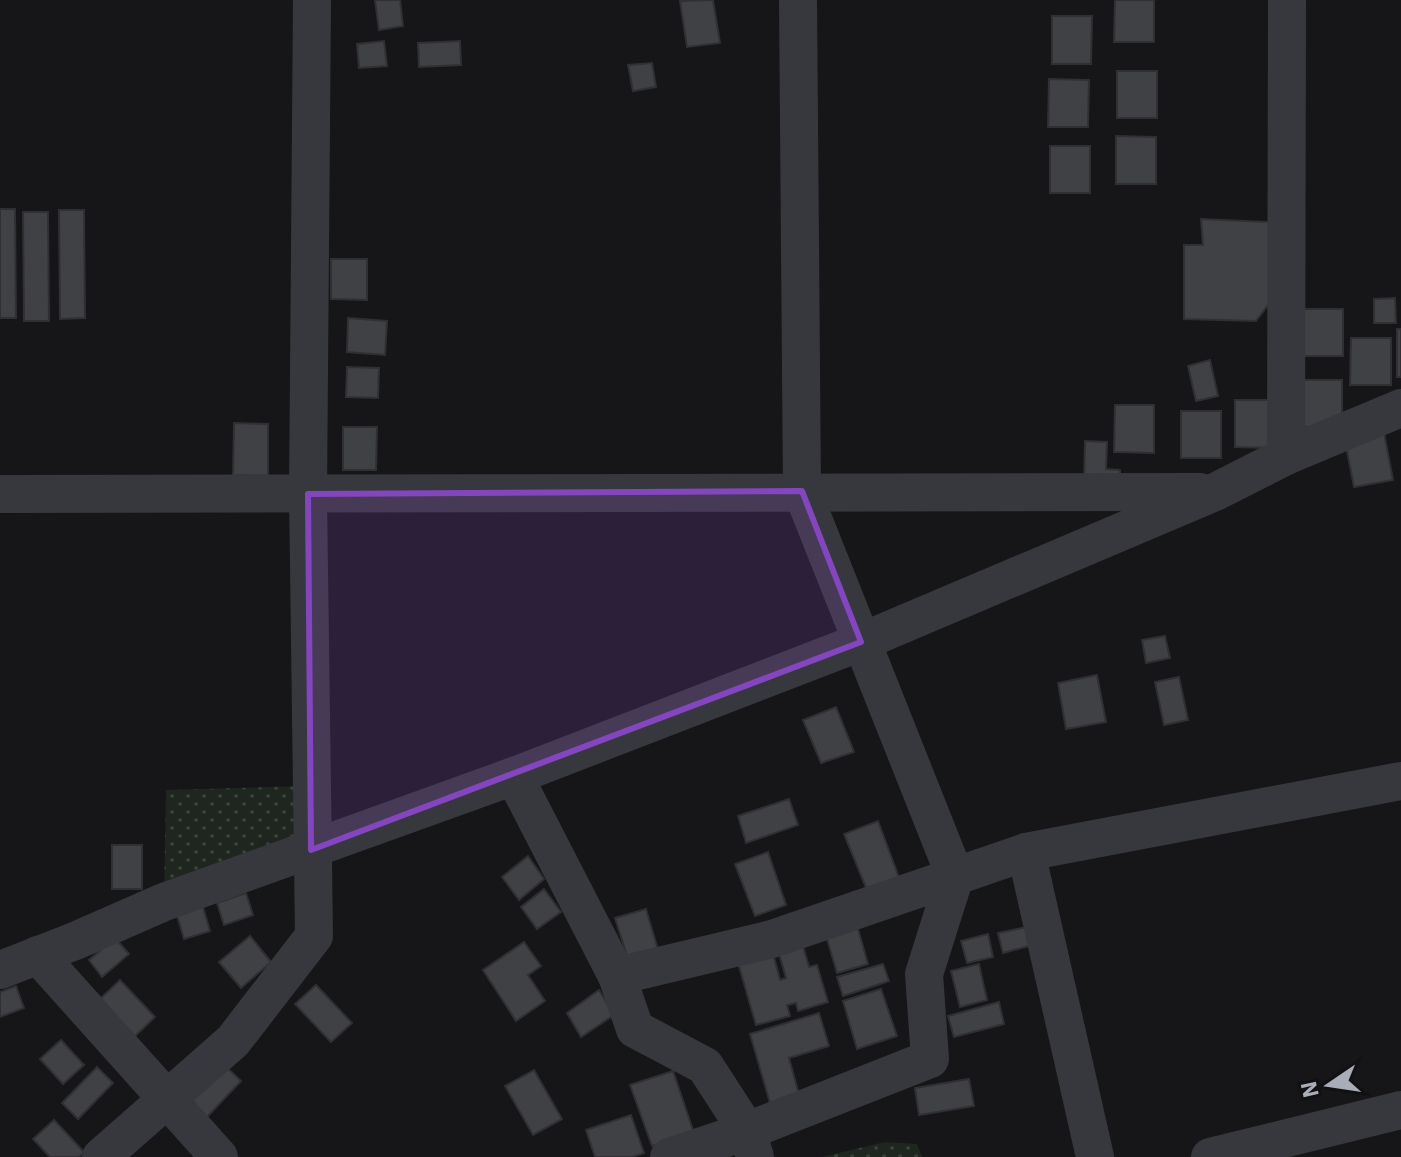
<svg xmlns="http://www.w3.org/2000/svg" width="1401" height="1157" viewBox="0 0 1401 1157" font-family="'IBM Plex Sans',sans-serif">
<style>
.grass{fill:url(#grass-dots)}
.building{fill:#404145;stroke:#303034;stroke-width:2}
.lines{fill:none;stroke-linecap:round;stroke-linejoin:round}
.minor{stroke:#37383d;stroke-width:38}
.marked{fill:#8446be;fill-opacity:0.2;stroke:#8446be;stroke-width:6;stroke-linejoin:round}
</style>
<defs>
<pattern id="grass-dots" width="8" height="8" patternUnits="userSpaceOnUse" patternTransform="scale(2)"><rect width="8" height="8" fill="#1e261f"/><path d="M2 2h.1M6 6h.1" fill="none" stroke="#3c433d" stroke-width="1.8" stroke-linecap="round"/></pattern>
</defs>
<rect width="100%" height="100%" fill="#161618"/>
<!-- grass -->
<g class="grass">
<path d="M304,786V853L164,902L166,790Z"/>
<path d="M885,1142L917,1144L922,1157H822Z"/>
</g>
<!-- building -->
<g class="building">
<path d="M375,0H400L403,26L379,30Z"/>
<path d="M713,0L720,43L687,47L680,1Z"/>
<path d="M1115,0H1154V42H1114Z"/>
<path d="M1052,16H1092L1091,64H1052Z"/>
<path d="M384,41L387,66L359,68L357,44Z"/>
<path d="M460,41L461,65L419,67L418,43Z"/>
<path d="M652,63L656,87L633,91L628,65Z"/>
<rect x="1117" y="71" width="40" height="47"/>
<path d="M1049,79L1089,80L1088,127H1048Z"/>
<path d="M1116,136L1156,137V184H1116Z"/>
<rect x="1050" y="146" width="40" height="47"/>
<path d="M0,209H15L16,318H0Z"/>
<path d="M59,210H84L85,318L60,319Z"/>
<path d="M23,212H48L49,321H24Z"/>
<path d="M1201,219L1287,223L1275,296L1256,321L1184,319V245H1203Z"/>
<path d="M331,259H367V300L331,299Z"/>
<path d="M1395,298L1396,323H1374V299Z"/>
<path d="M1304,309H1343V356H1303Z"/>
<path d="M348,318L387,321L385,355L347,352Z"/>
<rect x="1397" y="329" width="4" height="48"/>
<path d="M1351,338H1391V385H1350Z"/>
<path d="M1210,360L1218,396L1196,401L1188,366Z"/>
<path d="M347,367L379,368L378,398L346,397Z"/>
<rect x="1302" y="380" width="40" height="47"/>
<path d="M1235,400H1275V448L1235,447Z"/>
<path d="M1115,405H1154V453L1114,452Z"/>
<rect x="1181" y="411" width="40" height="47"/>
<path d="M234,423L268,424V476L233,475Z"/>
<path d="M343,427H377L376,470H343Z"/>
<path d="M1384,433L1393,480L1354,487L1345,441Z"/>
<path d="M1085,441L1107,442L1106,469L1120,470V482L1084,481Z"/>
<path d="M1165,636L1170,658L1146,663L1142,640Z"/>
<path d="M1097,675L1106,722L1066,729L1058,683Z"/>
<path d="M1179,677L1188,720L1164,725L1155,682Z"/>
<path d="M836,707L854,752L821,763L803,720Z"/>
<path d="M789,799L798,825L746,843L738,816Z"/>
<path d="M878,821L901,883L869,895L844,834Z"/>
<rect x="112" y="845" width="30" height="44"/>
<path d="M768,852L786,905L755,916L735,864Z"/>
<path d="M528,856L544,879L519,900L502,877Z"/>
<path d="M544,889L561,912L537,929L521,907Z"/>
<path d="M246,893L253,915L224,925L217,903Z"/>
<path d="M203,907L210,931L184,939L177,915Z"/>
<path d="M646,909L659,953L629,962L615,918Z"/>
<path d="M856,922L868,964L837,973L825,932Z"/>
<path d="M1032,926L1036,944L1003,953L998,933Z"/>
<path d="M988,934L993,957L967,963L961,941Z"/>
<path d="M250,936L271,962L241,988L219,962Z"/>
<path d="M115,938L129,954L102,977L89,960Z"/>
<path d="M801,939L809,967L817,965L828,1002L798,1011L796,1003L787,1005L790,1016L756,1025L736,956L771,946L780,980L786,978L777,946Z"/>
<path d="M524,942L541,966L528,975L545,1001L516,1021L483,970Z"/>
<path d="M883,964L889,981L843,996L837,977Z"/>
<path d="M979,964L987,1000L960,1007L951,971Z"/>
<path d="M120,980L155,1017L132,1039L97,1002Z"/>
<path d="M316,985L352,1023L331,1042L295,1004Z"/>
<path d="M16,986L24,1008L0,1017V992Z"/>
<path d="M881,989L897,1036L857,1049L843,1001Z"/>
<path d="M599,990L614,1015L581,1037L567,1013Z"/>
<path d="M999,1002L1004,1024L954,1037L948,1016Z"/>
<path d="M819,1013L829,1046L789,1058L801,1102L772,1110L750,1034Z"/>
<path d="M61,1040L84,1065L63,1084L40,1059Z"/>
<path d="M220,1061L241,1081L205,1119L185,1099Z"/>
<path d="M97,1067L113,1083L78,1119L62,1103Z"/>
<path d="M534,1070L562,1119L533,1135L505,1086Z"/>
<path d="M673,1071L694,1133L652,1146L630,1085Z"/>
<path d="M969,1079L974,1106L919,1115L915,1088Z"/>
<path d="M631,1115L644,1153L632,1157H595L586,1130Z"/>
<path d="M54,1120L84,1152L79,1157H50L33,1139Z"/>
</g>
<g class="lines">
<!-- minor -->
<g class="minor">
<path d="M1286,456L1287,0"/>
<path d="M0,494L1200,492"/>
<path d="M514,776L617,976L635,1029L705,1066L747,1131L755,1157"/>
<path d="M1026,852L1095,1157"/>
<path d="M38,955L219,1157"/>
<path d="M0,970L75,941L164,902L514,776L861,642L1215,492L1286,456L1401,408"/>
<path d="M617,976L772,939L1026,852L1401,781"/>
<path d="M101,1157L233,1041L314,936L308,494L312,0"/>
<path d="M669,1157L747,1131L930,1059L924,974L955,876L802,491L798,0"/>
<path d="M1210,1157L1401,1110"/>
</g>
</g>
<!-- marked area -->
<path class="marked" d="M802,491L861,642L311,850L308,494Z"/>
<!-- north arrow -->
<g transform="translate(1329 1085) rotate(257)" stroke="#111113" stroke-width="6" paint-order="stroke">
<path d="M0-6L14 30L0 20L-14 30Z" fill="#a8adb8"/>
<text y="-12" font-size="22" font-weight="bold" text-anchor="middle" fill="#a8adb8">N</text>
</g>
</svg>
